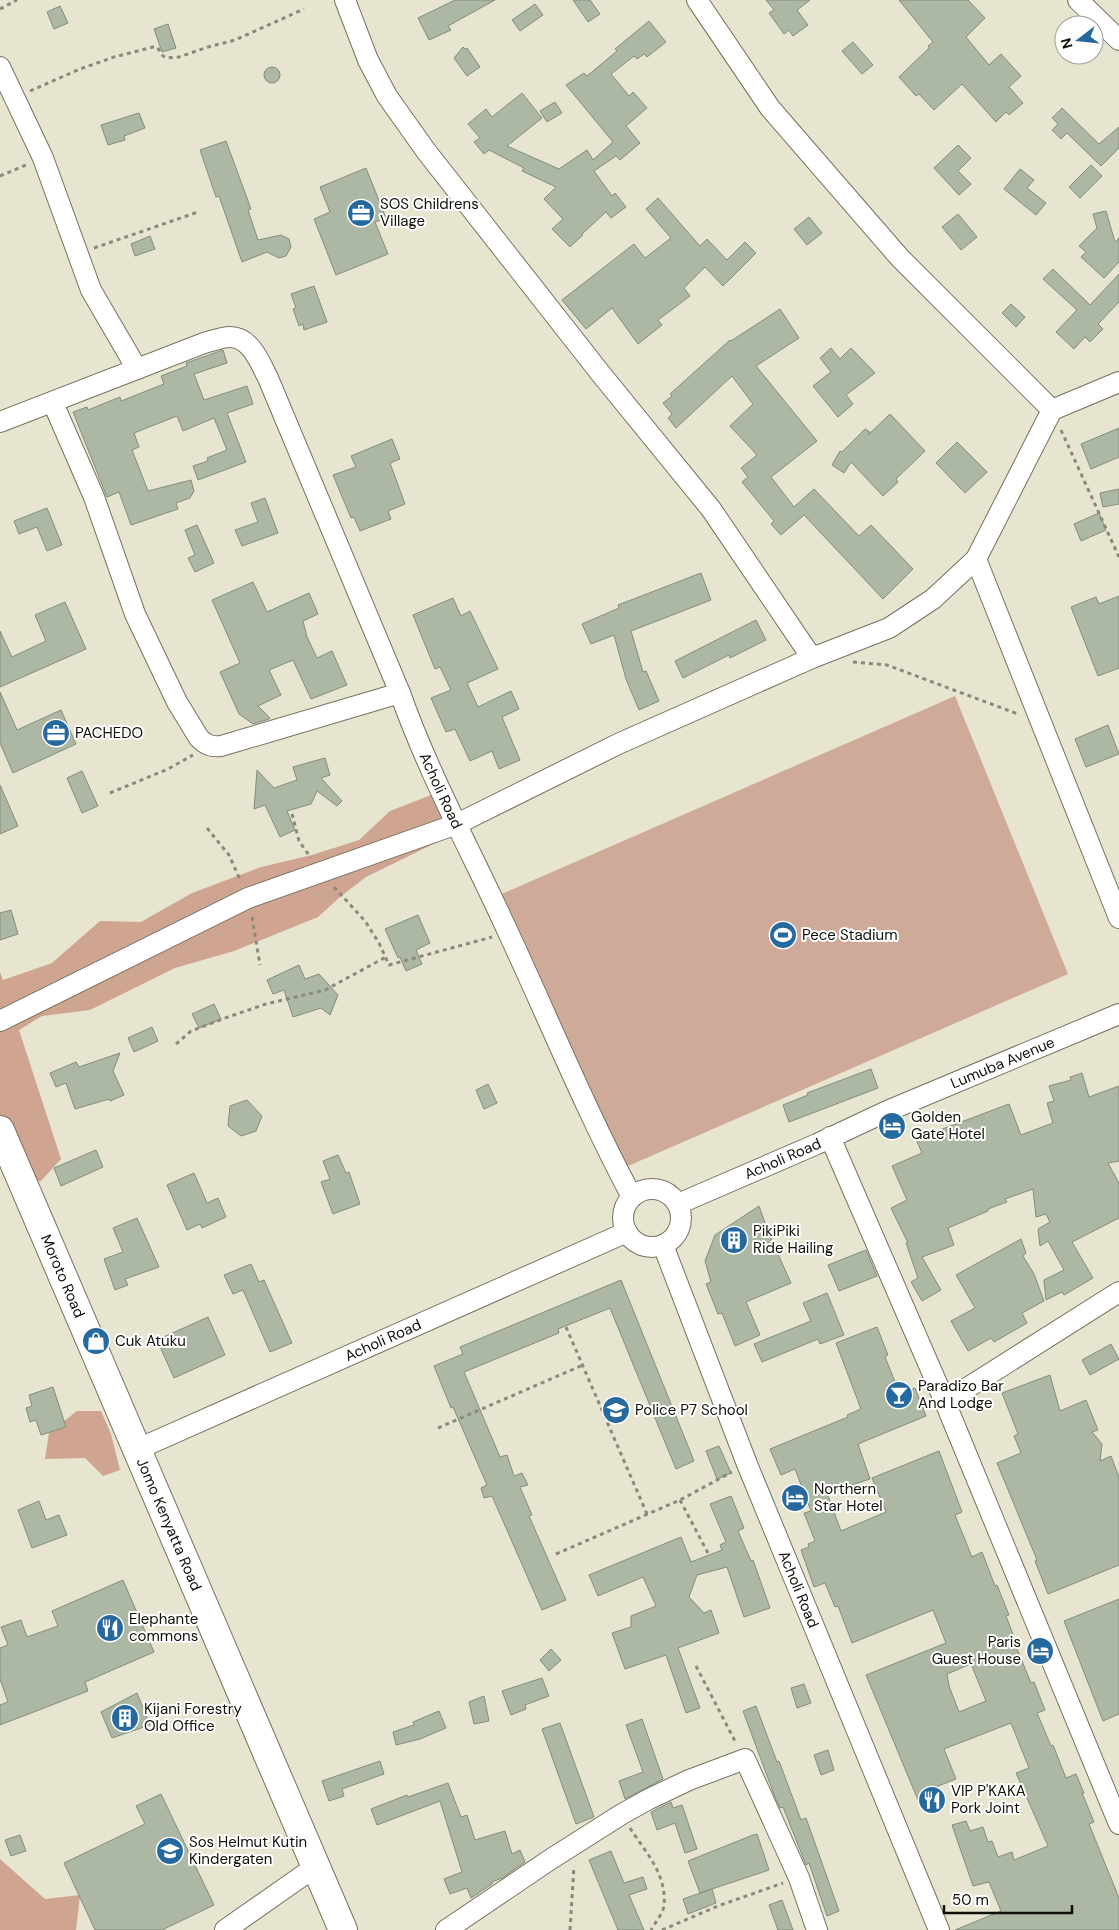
<svg xmlns="http://www.w3.org/2000/svg" width="1119" height="1930" viewBox="0 0 1119 1930" font-family="'DM Sans',sans-serif">
<style>
.green{fill:#d0aa99}
.forest{fill:#cfa490}
.building{fill:#acb7a4;stroke:#838d7b;fill-rule:evenodd}
.lines{fill:none;stroke-linecap:round;stroke-linejoin:round}
.minor-casing{stroke:#74725f;stroke-width:22}
.secondary-casing{stroke:#74725f;stroke-width:30}
.path{stroke:#8b897a;stroke-width:3;stroke-dasharray:4 4;stroke-linecap:butt}
.minor{stroke:#fff;stroke-width:20}
.secondary{stroke:#fff;stroke-width:28}
.labels{text-anchor:middle;stroke-width:4;stroke-linejoin:round;paint-order:stroke}
.poi-label{font-size:15px;fill:#100f08;stroke:#fff;text-anchor:start}
.street-label{font-size:15px;fill:#100f08;stroke:#fff}
</style>
<rect width="100%" height="100%" fill="#e7e5d0"/>
<!-- green -->
<path class="green" d="M955,696L1068,974L612,1173L497,896Z"/>
<!-- forest -->
<g class="forest">
<path d="M439,792L456,833L366,877L340,897L318,917L234,951L175,968L90,1010L42,1016L19,1030L61,1159L41,1181L20,1183L0,1127V972L3,980L52,963L100,921L141,922L192,893L261,867L312,855L359,840L390,811Z"/>
<path d="M77,1411H101L111,1434L120,1470L103,1476L85,1458L45,1459L49,1433Z"/>
<path d="M0,1859L45,1899L80,1895L76,1930H0Z"/>
</g>
<!-- building -->
<g class="building">
<path d="M455,0H495L448,26L451,30L429,40L418,18Z"/>
<path d="M573,0H590L600,14L588,22Z"/>
<path d="M766,0H810L797,10L808,25L793,36L789,30L784,34L769,13L774,10Z"/>
<path d="M899,0H968L985,18L966,37L989,65L1001,54L1021,76L1009,87L1023,103L1009,115L1006,112L996,122L962,84L934,110L919,94L916,96L899,77L929,48L928,46L933,42Z"/>
<path d="M535,4L543,15L520,31L512,20Z"/>
<path d="M60,6L68,23L54,29L47,12Z"/>
<path d="M649,21L666,42L647,57L644,54L637,59L634,56L611,74L629,96L633,92L647,108L626,126L640,143L620,160L616,156L594,171L612,196L615,193L626,207L611,218L606,212L582,234L583,235L570,247L552,229L563,219L544,199L556,187L522,171L524,168L489,150L484,154L474,142L480,138L468,124L486,109L492,117L522,93L542,118L507,146L559,169L587,150L593,160L613,142L566,85L584,73L587,76L617,51L615,49Z"/>
<path d="M168,24L176,48L162,52L154,29Z"/>
<path d="M853,42L873,65L862,74L842,51Z"/>
<path d="M463,47L465,49L467,48L480,67L467,76L454,58Z"/>
<circle cx="272" cy="75" r="8"/>
<path d="M555,102L562,113L547,122L540,111Z"/>
<path d="M1062,108L1099,144L1119,127V148L1101,166L1067,133L1061,139L1052,130L1058,124L1052,118Z"/>
<path d="M139,113L145,128L124,136L125,140L108,145L101,125Z"/>
<path d="M226,141L251,209L248,210L258,240L281,235L289,239L291,247L286,256L279,258L267,252L242,262L219,196L216,197L200,150Z"/>
<path d="M958,145L971,158L958,171L971,184L959,195L934,168Z"/>
<path d="M1091,165L1102,176L1080,198L1069,187Z"/>
<path d="M366,168L386,218L375,222L388,254L336,275L314,219L330,212L320,187Z"/>
<path d="M1020,169L1034,180L1027,188L1046,203L1036,215L1004,189Z"/>
<path d="M658,198L700,246L707,239L727,260L745,242L756,253L723,286L705,267L684,288L690,296L658,320L662,325L638,344L612,308L586,329L562,300L634,244L645,258L671,238L646,209Z"/>
<path d="M1106,211L1115,242L1119,238V262L1104,278L1081,257L1086,252L1079,246L1097,228L1093,214Z"/>
<path d="M958,214L977,237L961,250L942,227Z"/>
<path d="M809,217L822,233L807,245L794,229Z"/>
<path d="M150,236L155,249L135,256L131,244Z"/>
<path d="M1053,269L1090,305L1119,274V302L1098,324L1103,329L1090,342L1085,337L1074,349L1056,332L1077,310L1043,279Z"/>
<path d="M314,286L327,322L304,330L303,324L299,326L293,309L296,308L291,294Z"/>
<path d="M1011,304L1025,317L1016,327L1002,313Z"/>
<path d="M780,309L799,338L756,366L817,441L771,477L794,507L814,489L859,536L871,525L913,569L883,599L804,515L781,535L771,524L774,521L742,482L748,477L741,468L757,455L730,426L753,404L732,376L676,428L668,418L672,414L663,403L672,396L670,394L730,340L731,341Z"/>
<path d="M831,348L840,359L851,348L875,373L846,395L853,404L838,417L813,386L831,372L820,358Z"/>
<path d="M223,350L227,363L194,374L204,400L247,386L253,404L227,413L246,462L198,480L193,466L208,461L207,458L227,450L214,418L183,431L177,416L134,433L139,447L132,450L148,491L191,480L194,491L190,498L176,503L178,509L131,525L119,492L107,497L73,412L87,407L88,410L120,397L121,401L164,384L161,376L187,366L186,363Z"/>
<path d="M890,414L925,451L896,479L898,482L883,496L851,462L844,473L832,465L840,451L842,452L865,429L870,432L868,435Z"/>
<path d="M1119,428V457L1091,469L1081,444Z"/>
<path d="M392,439L400,459L390,463L405,504L388,511L391,519L360,531L354,517L351,518L333,475L356,467L351,456Z"/>
<path d="M957,442L987,472L965,493L936,463Z"/>
<path d="M1119,489V504L1103,507L1100,493Z"/>
<path d="M265,498L278,533L242,546L235,530L258,522L251,503Z"/>
<path d="M47,508L62,545L47,551L37,527L19,534L14,521Z"/>
<path d="M1099,513L1106,530L1081,541L1074,524Z"/>
<path d="M197,525L214,563L195,572L188,558L195,555L185,530Z"/>
<path d="M701,573L711,600L631,631L643,672L646,671L659,701L639,710L626,679L614,635L591,644L582,624L619,608L618,605Z"/>
<path d="M253,582L267,612L309,593L318,614L303,621L307,637L317,658L332,651L347,685L311,699L293,660L269,670L281,695L258,706L270,718L269,719L253,724L239,714L220,672L240,663L212,600Z"/>
<path d="M1119,596V668L1098,676L1071,607L1096,597L1099,604Z"/>
<path d="M453,598L461,616L470,611L498,669L467,683L478,707L511,691L519,709L502,717L520,760L499,769L492,751L470,761L455,729L446,732L431,698L451,690L440,667L435,669L413,615Z"/>
<path d="M65,602L86,649L0,687V631L12,657L46,641L35,615Z"/>
<path d="M756,620L766,640L730,658L729,655L683,678L675,661Z"/>
<path d="M0,692L17,730L61,710L76,744L13,773L0,743Z"/>
<path d="M1108,725L1119,754L1086,767L1075,739Z"/>
<path d="M325,758L330,775L321,778L342,801L337,806L317,791L311,804L287,811L295,830L280,837L265,805L254,809L257,770L274,788L297,780L293,767Z"/>
<path d="M82,771L98,806L82,813L67,778Z"/>
<path d="M0,785L18,826L0,834Z"/>
<path d="M11,910L18,934L0,940V913Z"/>
<path d="M418,915L430,943L416,950L422,964L406,971L400,957L398,958L385,929Z"/>
<path d="M299,965L305,979L319,974L338,995L330,1015L321,1008L293,1017L284,990L273,994L267,980Z"/>
<path d="M214,1004L221,1019L199,1028L192,1014Z"/>
<path d="M152,1027L158,1041L134,1052L128,1038Z"/>
<path d="M120,1053L113,1071L124,1095L110,1101L109,1099L75,1109L66,1083L56,1087L50,1073L76,1062L79,1067Z"/>
<path d="M871,1069L878,1088L789,1122L783,1105L808,1095L807,1093Z"/>
<path d="M1082,1073L1089,1097L1119,1086V1161L1108,1163L1119,1183V1218L1072,1242L1093,1278L1064,1295L1062,1292L1046,1300L1044,1280L1064,1270L1048,1241L1040,1246L1038,1229L1050,1222L1046,1214L1036,1217L1033,1189L1005,1199L1007,1202L988,1209V1211L948,1228L954,1245L922,1257L941,1290L922,1301L911,1282L918,1278L906,1243H908L891,1208L907,1200L892,1166L922,1153L916,1139L1009,1104L1021,1135L1053,1123L1047,1103L1054,1101L1049,1086L1071,1080L1070,1077Z"/>
<path d="M488,1084L497,1103L484,1109L476,1090Z"/>
<path d="M247,1100L262,1116L256,1131L241,1136L228,1126L230,1106Z"/>
<path d="M96,1150L103,1167L61,1186L54,1168Z"/>
<path d="M338,1155L346,1173L349,1172L360,1204L333,1214L321,1182L330,1179L323,1161Z"/>
<path d="M194,1173L207,1203L218,1198L226,1217L202,1228L200,1224L187,1230L167,1185Z"/>
<path d="M759,1206L769,1234L791,1283L746,1302L760,1335L735,1346L722,1313L718,1314L706,1284L711,1282L705,1261L715,1235Z"/>
<path d="M137,1218L159,1267L125,1279L128,1285L115,1290L104,1259L123,1252L113,1228Z"/>
<path d="M1021,1239L1026,1253L1023,1256L1034,1274L1044,1301L1022,1313L1027,1323L994,1342L991,1338L968,1351L951,1321L975,1308L956,1275Z"/>
<path d="M866,1250L877,1276L839,1291L828,1265Z"/>
<path d="M251,1264L259,1282L264,1280L292,1343L270,1352L243,1290L233,1294L224,1275Z"/>
<path d="M621,1280L694,1461L676,1469L610,1308L558,1329L559,1333L464,1372L500,1457L507,1455L514,1476L522,1473L528,1485L520,1487L532,1515L529,1516L566,1600L542,1610L492,1496L484,1498L481,1488L487,1485L453,1407L451,1408L434,1366L463,1354L460,1347Z"/>
<path d="M827,1293L844,1335L820,1344L818,1339L762,1362L754,1344L811,1321L803,1303Z"/>
<path d="M208,1317L225,1355L174,1378L157,1340Z"/>
<path d="M877,1327L888,1355L885,1357L900,1394L915,1388L926,1416L858,1444L870,1479L827,1493L841,1531L886,1512L872,1478L939,1451L962,1512L955,1515L972,1557L982,1552L995,1586L997,1585L1009,1615L1006,1616L1017,1645L1016,1646L1031,1683L1034,1682L1045,1710L1037,1713L1051,1746L1053,1745L1066,1778L1076,1774L1084,1793H1082L1094,1822L1089,1824L1119,1898V1930H955L1001,1911L989,1882L973,1886L952,1825L966,1821L970,1831L983,1827L988,1842L992,1841L998,1857L1012,1852L1014,1860L1048,1846L1016,1773L1029,1768L1011,1723L944,1749L956,1779L933,1788L935,1793L918,1800L866,1675L946,1643L933,1610L852,1643L838,1606L835,1607L825,1583L814,1587L801,1550L809,1547L808,1544L815,1541L804,1513L811,1511L795,1469L781,1475L770,1449L848,1417L847,1415L861,1409L836,1343ZM971,1664L986,1701L959,1712L949,1686L947,1674Z"/>
<path d="M1111,1344L1119,1359L1090,1375L1082,1360Z"/>
<path d="M1050,1375L1060,1411L1086,1400L1098,1430L1092,1432L1102,1444L1100,1461L1111,1456L1119,1477V1565L1048,1594L1035,1561L1037,1560L997,1463L1021,1453L1014,1436L1018,1434L1002,1393Z"/>
<path d="M53,1387L66,1427L41,1435L36,1420L30,1422L26,1408L32,1406L29,1395Z"/>
<path d="M719,1446L731,1473L717,1479L706,1451Z"/>
<path d="M731,1496L744,1528L738,1531L751,1561L753,1560L770,1608L744,1617L727,1567L697,1575L689,1597L704,1613L711,1610L719,1633L678,1648L700,1708L686,1713L666,1655L625,1669L612,1633L631,1627V1616L656,1606L643,1577L598,1596L589,1575L681,1537L691,1562L722,1550L720,1545L726,1542L710,1504Z"/>
<path d="M39,1501L46,1520L59,1515L67,1535L32,1548L18,1510Z"/>
<path d="M123,1580L154,1652L85,1682L88,1691L0,1725V1705L8,1702L0,1679V1648L8,1645L1,1627L21,1620L27,1637L58,1626L52,1611Z"/>
<path d="M1119,1599V1714L1103,1721L1064,1621Z"/>
<path d="M551,1649L561,1660L549,1671L540,1660Z"/>
<path d="M542,1678L549,1696L525,1705L526,1709L511,1715L502,1691Z"/>
<path d="M804,1684L811,1703L797,1708L791,1688Z"/>
<path d="M137,1693L150,1725L112,1738L101,1712Z"/>
<path d="M484,1696L489,1721L474,1724L469,1702Z"/>
<path d="M756,1706L777,1762L779,1761L801,1820L806,1818L839,1911L827,1916L809,1863L806,1865L783,1807L780,1808L775,1797L743,1711Z"/>
<path d="M439,1711L446,1728L420,1739L396,1745L393,1732L414,1725L413,1722Z"/>
<path d="M642,1719L663,1779L625,1799L619,1781L643,1772L626,1725Z"/>
<path d="M560,1723L594,1817L576,1824L542,1729Z"/>
<path d="M828,1750L834,1770L821,1775L814,1755Z"/>
<path d="M380,1761L384,1774L342,1789L344,1796L329,1801L322,1781Z"/>
<path d="M448,1783L461,1817L467,1815L475,1840L505,1831L512,1854L520,1850L525,1862L502,1878L492,1882V1884L471,1898L467,1888L450,1894L444,1879L462,1872L440,1801L377,1825L371,1809L407,1795L408,1797Z"/>
<path d="M161,1794L214,1905L162,1930H95L64,1863L145,1824L136,1806Z"/>
<path d="M671,1802L673,1808L682,1805L697,1849L685,1853L675,1823L657,1830L651,1812Z"/>
<path d="M757,1834L769,1870L700,1893L688,1861L753,1835Z"/>
<path d="M20,1835L26,1851L11,1856L5,1840Z"/>
<path d="M611,1851L624,1883L643,1877L647,1889L629,1895L644,1930H618L589,1860Z"/>
<path d="M712,1889L716,1903L688,1914L683,1899Z"/>
<path d="M782,1900L793,1930H778L769,1905Z"/>
</g>
<g class="lines">
<!-- minor casing -->
<g class="minor-casing">
<g id="minor">
<path d="M345,0L368,60L387,96L426,151L601,374L711,509L812,658"/>
<path d="M697,0L770,108L900,258L1052,410"/>
<path d="M1078,0L1119,40"/>
<path d="M0,67L43,158L91,290L137,369"/>
<path d="M53,403L94,497L135,614L177,702L199,738C206,745 211,747 221,746L400,693"/>
<path id="s1" d="M0,422L204,343C212,341 222,337 230,337C251,337 260,363 268,378L400,693C429,775 472,853 508,932C549,1020 586,1111 632,1197"/>
<path d="M976,559L1119,918"/>
<path d="M0,1021L248,898L457,824L618,744L812,658L889,628L933,599L976,559L1052,410L1119,382"/>
<path d="M830,1137L945,1402L1119,1824"/>
<circle cx="652" cy="1218" r="29"/>
<path id="s2" d="M678,1204L817,1144L885,1112L1119,1014"/>
<path id="s3" d="M663,1245L747,1464L939,1930"/>
<path d="M945,1402L1119,1292"/>
<path id="s4" d="M138,1449L627,1232"/>
<path d="M225,1930L315,1867"/>
<path d="M446,1930L551,1859L622,1814L649,1799L689,1780L745,1759L799,1878L817,1930"/>
</g>
</g>
<!-- secondary casing -->
<g class="secondary-casing">
<g id="secondary">
<path id="s5" d="M0,1130L343,1930"/>
</g>
</g>
<!-- path -->
<g class="path">
<path d="M0,9L17,0"/>
<path d="M30,91L80,69L114,57L153,47H157L163,56L167,58L179,57L208,47L235,40L304,9"/>
<path d="M0,176L26,165"/>
<path d="M94,248L198,212"/>
<path d="M1061,430L1119,557"/>
<path d="M853,662L887,665L1018,714"/>
<path d="M110,793L168,769L193,755"/>
<path d="M292,814L299,841L311,858"/>
<path d="M207,828L229,855L241,882"/>
<path d="M334,887L365,921L379,943L389,965L492,937"/>
<path d="M252,917L260,965"/>
<path d="M176,1044L191,1031L228,1017L266,1004L325,990L386,957"/>
<path d="M566,1327L647,1514"/>
<path d="M438,1428L583,1365"/>
<path d="M680,1500L709,1555"/>
<path d="M556,1554L680,1500L732,1472"/>
<path d="M696,1666L736,1743"/>
<path d="M630,1828C646,1853 667,1874 664,1906C663,1913 655,1923 651,1930"/>
<path d="M570,1930L574,1866"/>
<path d="M662,1930L718,1906L783,1883"/>
</g>
<!-- minor -->
<use href="#minor" class="minor"/>
<!-- secondary -->
<use href="#secondary" class="secondary"/>
</g>
<!-- icons -->
<defs>
<g id="office-disc" transform="scale(1.4375)"><circle r="9.5" fill="#26699e" stroke="#fff"/><path d="M-6-3h4V-5.5h4V-3h4V5H-6ZM-1-4.5V-3h2v-1.5ZM-6 0V1H6V0Z" fill="#fff"/></g>
<g id="stadium-disc" transform="scale(1.4375)"><circle r="9.5" fill="#26699e" stroke="#fff"/><path d="M0-5a6.5 5 0 1 0 0 10a6.5 5 0 1 0 0-10ZM-3.5-1.8h7v3.6h-7Z" fill="#fff"/></g>
<g id="hotel-disc" transform="scale(1.4375)"><circle r="9.5" fill="#26699e" stroke="#fff"/><path d="M-6-4.5h1.5V1H6V5H4.5V3h-9V5H-6ZM-4 0a1.8 1.8 0 1 1 3.6 0ZM.5 0V-2.5h3Q6-2.5 6 0Z" fill="#fff"/></g>
<g id="building-disc" transform="scale(1.4375)"><circle r="9.5" fill="#26699e" stroke="#fff"/><path d="M-4-6H4V6H1V3H-1V6H-4ZM-2.5-4.3h1.7v1.8h-1.7ZM.8-4.3h1.7v1.8H.8ZM-2.5-1h1.7V.8h-1.7ZM.8-1h1.7V.8H.8Z" fill="#fff"/></g>
<g id="shop-disc" transform="scale(1.4375)"><circle r="9.5" fill="#26699e" stroke="#fff"/><path d="M-5-2.5h2.3a2.7 3.5 0 0 1 5.4 0H5L5.5 6h-11ZM-1.5-2.5h3a1.5 2.3 0 0 0-3 0Z" fill="#fff"/></g>
<g id="bar-disc" transform="scale(1.4375)"><circle r="9.5" fill="#26699e" stroke="#fff"/><path d="M-6-5H6L.8 .8V4.5H3.5V6h-7V4.5H-.8V.8Z" fill="#fff"/></g>
<g id="school-disc" transform="scale(1.4375)"><circle r="9.5" fill="#26699e" stroke="#fff"/><path d="M0-5L7-2L0 1L-7-2ZM-4 1L0 2.5L4 1V4Q0 6-4 4Z" fill="#fff"/></g>
<g id="restaurant-disc" transform="scale(1.4375)"><circle r="9.5" fill="#26699e" stroke="#fff"/><path d="M-5-6h1v4h1v-4h1v4h1v-4h1v5L-1.5 .5V6h-2V.5L-5-1ZM5-6V6H3V1.5H1.5Q1.5-4 5-6Z" fill="#fff"/></g>
</defs>
<g fill-rule="evenodd">
<use href="#office-disc" x="361" y="213"/>
<use href="#office-disc" x="56" y="733"/>
<use href="#stadium-disc" x="783" y="935"/>
<use href="#hotel-disc" x="892" y="1126"/>
<use href="#building-disc" x="734" y="1240"/>
<use href="#shop-disc" x="96" y="1341"/>
<use href="#bar-disc" x="899" y="1395"/>
<use href="#school-disc" x="616" y="1410"/>
<use href="#hotel-disc" x="795" y="1498"/>
<use href="#restaurant-disc" x="110" y="1628"/>
<use href="#hotel-disc" x="1040" y="1651"/>
<use href="#building-disc" x="125" y="1718"/>
<use href="#restaurant-disc" x="932" y="1800"/>
<use href="#school-disc" x="170" y="1851"/>
</g>
<g class="labels">
<!-- poi labels -->
<g class="poi-label">
<text x="380" y="209">SOS Childrens<tspan x="380" dy="17">Village</tspan></text>
<text x="75" y="738">PACHEDO</text>
<text x="802" y="940">Pece Stadium</text>
<text x="911" y="1122">Golden<tspan x="911" dy="17">Gate Hotel</tspan></text>
<text x="753" y="1236">PikiPiki<tspan x="753" dy="17">Ride Hailing</tspan></text>
<text x="115" y="1346">Cuk Atuku</text>
<text x="918" y="1391">Paradizo Bar<tspan x="918" dy="17">And Lodge</tspan></text>
<text x="635" y="1415">Police P7 School</text>
<text x="814" y="1494">Northern<tspan x="814" dy="17">Star Hotel</tspan></text>
<text x="129" y="1624">Elephante<tspan x="129" dy="17">commons</tspan></text>
<text x="1021" y="1647" text-anchor="end">Paris<tspan x="1021" dy="17">Guest House</tspan></text>
<text x="144" y="1714">Kijani Forestry<tspan x="144" dy="17">Old Office</tspan></text>
<text x="951" y="1796">VIP P'KAKA<tspan x="951" dy="17">Pork Joint</tspan></text>
<text x="189" y="1847">Sos Helmut Kutin<tspan x="189" dy="17">Kindergaten</tspan></text>
</g>
<!-- street labels -->
<g class="street-label">
<text dy="5" stroke="none"><textPath href="#s1" startOffset="752">Acholi Road</textPath></text>
<text dy="5" stroke="none"><textPath href="#s2" startOffset="354">Lumuba Avenue</textPath></text>
<text dy="5" stroke="none"><textPath href="#s2" startOffset="114">Acholi Road</textPath></text>
<text dy="5" stroke="none"><textPath href="#s5" startOffset="159">Moroto Road</textPath></text>
<text dy="5" stroke="none"><textPath href="#s4" startOffset="268">Acholi Road</textPath></text>
<text dy="5" stroke="none"><textPath href="#s5" startOffset="429">Jomo Kenyatta Road</textPath></text>
<text dy="5" stroke="none"><textPath href="#s3" startOffset="370">Acholi Road</textPath></text>
</g>
</g>
<!-- north arrow -->
<g transform="translate(1079 40) rotate(254)"><circle r="24" fill="#ffffff" stroke="#9f9f9c"/>
<path d="M0-4L9 19L0 12L-9 19Z" fill="#26699e"/>
<text y="-8" font-size="14" font-weight="bold" text-anchor="middle" fill="#100f08">N</text>
</g>
<!-- scale -->
<path d="M944 1905v8h128v-8" fill="none" stroke="#100f08" stroke-width="2.5"/>
<text x="952" y="1905" font-size="15" fill="#100f08" stroke="#ffffff" stroke-width="4" paint-order="stroke">50 m</text>
</svg>
